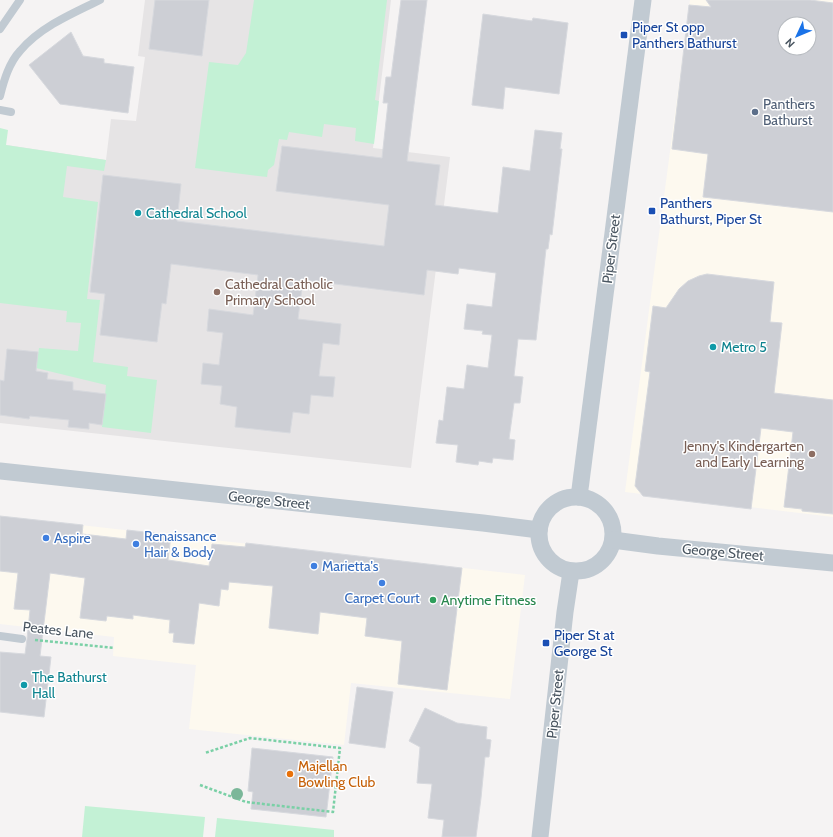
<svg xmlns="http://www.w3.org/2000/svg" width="833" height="837" viewBox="0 0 833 837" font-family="Cabin,sans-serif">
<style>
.commercial{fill:#fdf9ef;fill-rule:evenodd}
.education{fill:#e6e4e5}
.green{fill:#c3f1d5}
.building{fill:#cdcfd5;stroke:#d7d9de;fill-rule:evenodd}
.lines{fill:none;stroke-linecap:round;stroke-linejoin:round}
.path{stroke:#7ad0a6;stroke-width:2.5;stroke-dasharray:3 2;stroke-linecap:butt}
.lane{stroke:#c1cad2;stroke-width:8}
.street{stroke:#c1cad2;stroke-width:17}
.tree{fill:#7bb799}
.transit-dot{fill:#1a4fb4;stroke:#fff;stroke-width:1.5}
.service-dot{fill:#5c6f8a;stroke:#fff;stroke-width:1.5}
.culture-dot{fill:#0f9aa8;stroke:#fff;stroke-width:1.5}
.education-dot{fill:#8d6e63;stroke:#fff;stroke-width:1.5}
.shop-dot{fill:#3f7fe0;stroke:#fff;stroke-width:1.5}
.leisure-dot{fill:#2e9e5b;stroke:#fff;stroke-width:1.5}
.food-dot{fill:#e8710a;stroke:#fff;stroke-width:1.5}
.labels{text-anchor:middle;stroke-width:3;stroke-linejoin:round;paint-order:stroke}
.transit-label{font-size:14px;fill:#164399;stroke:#fff;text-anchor:start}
.service-label{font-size:14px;fill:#4e5e75;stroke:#fff;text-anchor:start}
.culture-label{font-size:14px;fill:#0d838f;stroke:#fff;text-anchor:start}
.street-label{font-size:14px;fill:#4a5661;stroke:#fff}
.education-label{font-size:14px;fill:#785e54;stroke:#fff;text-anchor:start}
.shop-label{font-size:14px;fill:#366cbe;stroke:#fff;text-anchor:start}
.leisure-label{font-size:14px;fill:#27864d;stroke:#fff;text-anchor:start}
.food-label{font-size:14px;fill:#c56008;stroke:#fff;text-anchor:start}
</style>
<rect width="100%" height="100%" fill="#f5f3f3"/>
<!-- commercial -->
<g class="commercial">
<path d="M690,0H833V517L625,492ZM785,24H809V48H785Z"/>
<path d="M0,516L525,575L510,699L351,683L344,745L189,729L196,665L113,656L114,637L0,624Z"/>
</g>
<!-- education -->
<path class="education" d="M145,0H391L373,148L450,157L411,468L0,423V144L106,160L111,119L136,121L145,57L138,56Z"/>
<!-- green -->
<g class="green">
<path d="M254,0H387L375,100L379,101L374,144L355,141L356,128L324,124L322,137L289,132L287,140L279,139L274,165L268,170L267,177L195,168L209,62L238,65L246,53Z"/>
<path d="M0,128L8,130L6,145L106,160L104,171L67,166L63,197L98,202L87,299L100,300L93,362L128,367L127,376L157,380L151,433L102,427L106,385L36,368L39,348L78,351L81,323L66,322L67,311L0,303Z"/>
<path d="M85,806L205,817L203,837H82Z"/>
<path d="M217,818L334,830V837H215Z"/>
</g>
<!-- building -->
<g class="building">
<path d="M155,0H209L202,56L149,49Z"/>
<path d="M401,0H427L407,161L440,165L435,205L498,213L503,167L530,171L535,130L562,133L560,149H562L552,235L550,234L548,249H546L536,340L518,339L514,376L523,377L520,403H514L509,439L515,440L513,460L493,458L492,463L479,461L478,465L456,462L458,445L436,443L439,420L443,421L447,387L464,389L467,365L488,368L492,335L482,334L483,331L464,329L467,304L492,307L496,273L459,268L458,274L427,270L424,295L303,280L298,319L341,324L339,345L323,343L319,376L335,377L333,397L311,395L309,414L293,412L290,433L235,427L237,407L220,404L222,386L201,384L203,363L219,365L223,333L207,331L209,309L253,315L258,275L171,264L166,304L162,303L157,342L100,335L105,294L90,292L103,175L181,184L177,221L384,246L389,205L276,191L282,146L382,158L388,103H383L386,77H391Z"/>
<path d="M706,0H810L833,3V212L703,197L708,154L672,149L689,5L711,7ZM785,24H809V48H785Z"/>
<path d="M483,14L532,21L533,18L568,23L559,94L505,87L503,109L472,105Z"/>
<path d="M71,32L83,56L104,59V63L134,67L128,113L60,104L29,65Z"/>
<path d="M707,274L774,282L770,322L782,323L774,393L833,400V514L802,511V509L784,507L793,432L761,428L751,509L643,496L635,486L650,372L645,371L653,306L666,308L679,289L688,281L699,276Z"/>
<path d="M7,349L38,352L36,371L48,373L47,379L73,382V390L106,394L102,425L89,423V429L68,427L69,420L30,416L29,419L0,415V380L4,381Z"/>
<path d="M0,516L83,525L82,534L126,539L127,530L171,535L168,560L209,566L212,544L245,547L246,543L462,568L447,690L398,684L402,641L365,636L367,618L320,612L318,634L269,628L273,586L229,582L228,590L221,589L219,606L199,603L194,644L173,642L174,633H169L170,620L133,615V619L107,616L106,621L80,618L85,578L50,573L40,656L51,657L44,717L0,712V652L25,654L27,639L30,610L14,609L18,573L0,571Z"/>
<path d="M357,687L393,692L385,748L349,743Z"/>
<path d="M425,708L457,723L487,727L486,739L491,740L489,757H485L481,798L476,837H442L444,820L428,818L432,784L417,783L420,747L409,741Z"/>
<path d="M252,748L333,757L326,817L251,809L253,792L248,791Z"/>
</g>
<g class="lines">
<!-- path -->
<g class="path">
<path d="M35,640L114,648"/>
<path d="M200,785L246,802L333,812L340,748L250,738L205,753"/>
</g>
<!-- lane -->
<g class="lane">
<path d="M0,29L20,0"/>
<path d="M0,96C4,80 9,63 20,51C40,27 73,13 100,0"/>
<path d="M0,110L11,112"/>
<path d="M0,636L22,639"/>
</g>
<!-- street -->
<g class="street">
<path d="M0,471L483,523L539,530"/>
<circle cx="576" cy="534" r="37"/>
<path d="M579,497L643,0"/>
<path d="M613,540L658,546L833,563"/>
<path d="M540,837L565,612L571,572"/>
</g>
</g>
<!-- trees -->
<circle class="tree" cx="237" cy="794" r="6"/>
<!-- markers -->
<g class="transit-dot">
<rect x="620" y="31" width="8" height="8" rx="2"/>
<rect x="648" y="207" width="8" height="8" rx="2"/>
<rect x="542" y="639" width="8" height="8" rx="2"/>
</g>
<circle class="service-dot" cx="755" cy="112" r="4"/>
<g class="culture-dot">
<circle cx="138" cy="213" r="4"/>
<circle cx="713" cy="347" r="4"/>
<circle cx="24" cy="685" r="4"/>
</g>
<g class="education-dot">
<circle cx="217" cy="292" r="4"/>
<circle cx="812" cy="454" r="4"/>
</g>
<g class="shop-dot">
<circle cx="46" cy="538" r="4"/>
<circle cx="136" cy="544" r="4"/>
<circle cx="314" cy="566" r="4"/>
<circle cx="382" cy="583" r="4"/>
</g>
<circle class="leisure-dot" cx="433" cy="600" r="4"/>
<circle class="food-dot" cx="290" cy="774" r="4"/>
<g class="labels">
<!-- transit labels -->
<g class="transit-label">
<text x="632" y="32">Piper St opp<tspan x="632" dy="16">Panthers Bathurst</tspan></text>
<text x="660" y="208">Panthers<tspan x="660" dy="16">Bathurst, Piper St</tspan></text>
<text x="554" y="640">Piper St at<tspan x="554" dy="16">George St</tspan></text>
</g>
<!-- service labels -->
<g class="service-label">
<text x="763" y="109">Panthers<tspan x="763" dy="16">Bathurst</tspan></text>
</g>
<!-- culture labels -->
<g class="culture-label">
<text x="146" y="218">Cathedral School</text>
<text x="721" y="352">Metro 5</text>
<text x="32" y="682">The Bathurst<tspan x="32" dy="16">Hall</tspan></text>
</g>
<!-- street labels -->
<g class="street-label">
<text transform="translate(611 249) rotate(-83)" y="5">Piper Street</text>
<text transform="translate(269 500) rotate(6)" y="5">George Street</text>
<text transform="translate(723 552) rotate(5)" y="5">George Street</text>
<text transform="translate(58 630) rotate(6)" y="5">Peates Lane</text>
<text transform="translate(555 704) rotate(-84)" y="5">Piper Street</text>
</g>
<!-- education labels -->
<g class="education-label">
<text x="225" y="289">Cathedral Catholic<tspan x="225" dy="16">Primary School</tspan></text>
<text x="804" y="451" text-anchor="end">Jenny's Kindergarten<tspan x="804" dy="16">and Early Learning</tspan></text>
</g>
<!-- shop labels -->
<g class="shop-label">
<text x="144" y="541">Renaissance<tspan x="144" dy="16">Hair &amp; Body</tspan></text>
<text x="54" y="543">Aspire</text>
<text x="322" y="571">Marietta's</text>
<text x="382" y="603" text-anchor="middle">Carpet Court</text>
</g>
<!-- leisure labels -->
<g class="leisure-label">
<text x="441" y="605">Anytime Fitness</text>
</g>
<!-- food labels -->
<g class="food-label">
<text x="298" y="771">Majellan<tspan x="298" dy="16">Bowling Club</tspan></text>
</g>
</g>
<!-- north arrow -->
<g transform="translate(797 36) rotate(226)"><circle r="19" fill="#ffffff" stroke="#b7bbc0"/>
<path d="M0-3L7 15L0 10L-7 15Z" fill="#1a73e8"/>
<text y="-6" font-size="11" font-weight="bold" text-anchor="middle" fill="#4a5661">N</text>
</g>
</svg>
